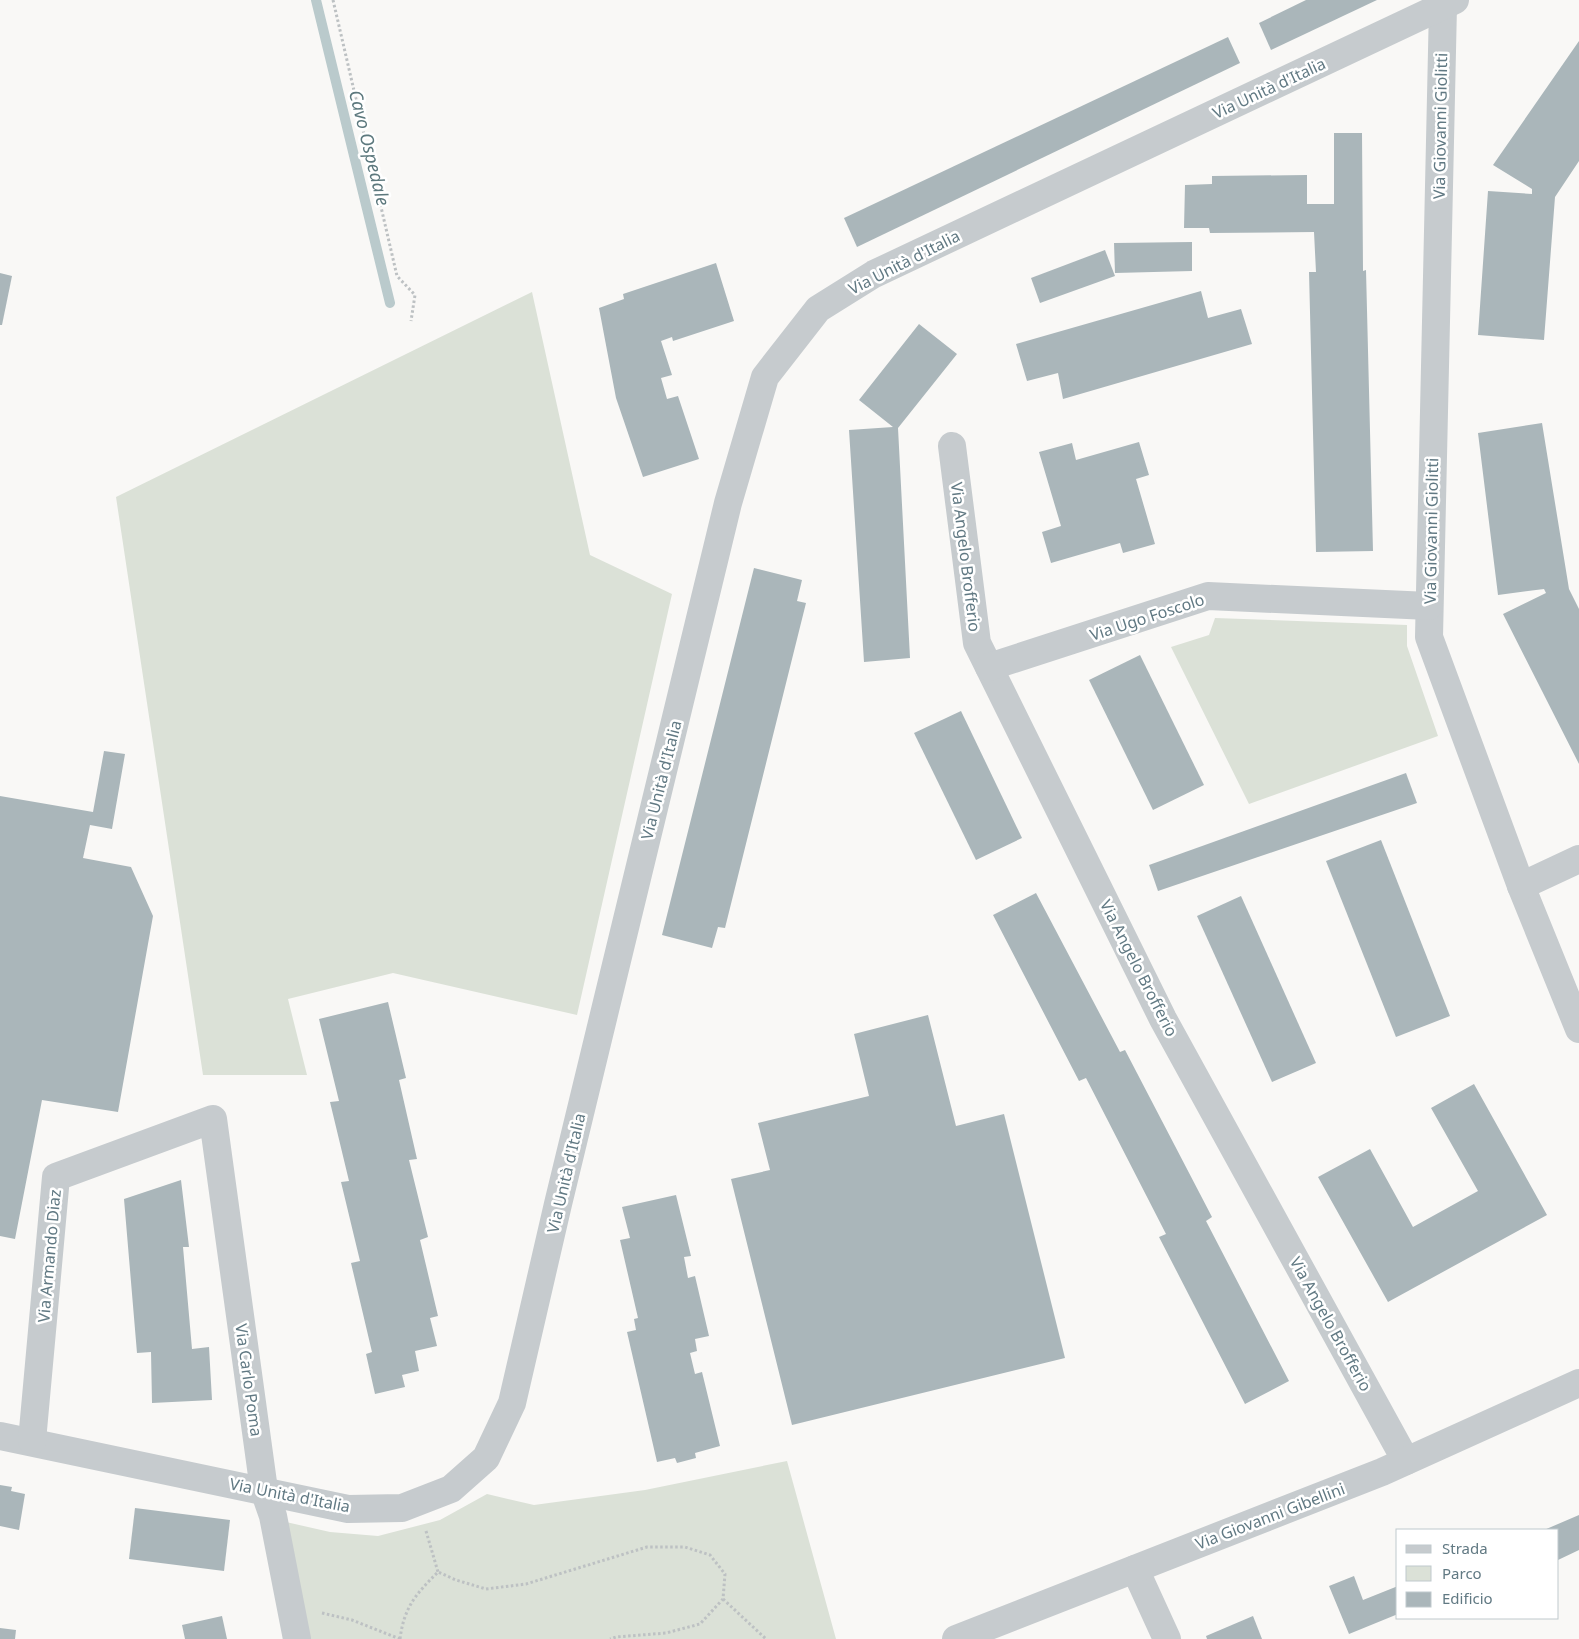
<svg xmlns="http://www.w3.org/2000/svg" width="1579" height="1639" viewBox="0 0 1579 1639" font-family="'Noto Sans',sans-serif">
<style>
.green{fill:#dbe1d7}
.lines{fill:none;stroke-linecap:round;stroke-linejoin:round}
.stream{stroke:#bacacc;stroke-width:10}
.building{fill:#aab6ba}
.path{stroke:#bdc1c3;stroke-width:3;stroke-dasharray:2.5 2.5;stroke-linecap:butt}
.minor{stroke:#c6cbce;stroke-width:28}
.labels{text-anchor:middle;stroke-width:5;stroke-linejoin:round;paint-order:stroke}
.street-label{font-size:16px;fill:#617983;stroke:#fff}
.water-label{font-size:18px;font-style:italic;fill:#5c787d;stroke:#fff}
</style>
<rect width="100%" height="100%" fill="#f9f8f6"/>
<!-- green -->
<g class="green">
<path d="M532,292L590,555L672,594L577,1015L393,973L288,999L307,1075H203L116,497Z"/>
<path d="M1215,618L1407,625V646L1438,736L1249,804L1171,647L1209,635Z"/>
<path d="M787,1461L836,1639H308L286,1522L330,1532L378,1536L440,1520L487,1494L534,1505L645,1490Z"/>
</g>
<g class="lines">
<!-- stream -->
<path class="stream" d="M316,0L390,303"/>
</g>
<!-- building -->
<g class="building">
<path d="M1306,0H1377L1271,50L1259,23Z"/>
<path d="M1228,37L1240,63L857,247L844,218Z"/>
<path d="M1579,41V161L1555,197L1544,340L1478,335L1488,191L1532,194V189L1493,165Z"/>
<path d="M1334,133H1362L1363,271L1366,270L1373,551L1316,552L1309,272H1316L1314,232L1210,233L1209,228H1184L1185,185L1212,184V176L1307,175V204H1334Z"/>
<path d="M1192,242V271L1115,273L1114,243Z"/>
<path d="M1105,250L1115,276L1040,303L1031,278Z"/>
<path d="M716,263L734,321L673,341L672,337L661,341L672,375L661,378L667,399L678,396L699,459L643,477L616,398L599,308L624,299L623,294Z"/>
<path d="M0,273L12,276L2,325H0Z"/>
<path d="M1201,291L1208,318L1241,309L1252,344L1063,399L1058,373L1027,381L1016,344Z"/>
<path d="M919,324L957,354L898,428L910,658L864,662L849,430L893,427L859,400Z"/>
<path d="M1542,423L1569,589L1579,609V764L1503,614L1546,593L1544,589L1498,595L1478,433Z"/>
<path d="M1139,442L1149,475L1136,479L1155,544L1123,553L1120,543L1051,563L1042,532L1061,526L1039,452L1072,443L1076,460Z"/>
<path d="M754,568L802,580L797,601L806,603L725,928L718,927L712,948L662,935Z"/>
<path d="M1140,655L1204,785L1153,810L1089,680Z"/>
<path d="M961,711L1022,838L976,860L914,733Z"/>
<path d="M104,751L125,754L112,829L90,825L83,858L131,867L153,916L118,1112L42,1100L15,1239L0,1236V796L93,812Z"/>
<path d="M1406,773L1417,803L1158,891L1149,865Z"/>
<path d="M1381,840L1450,1016L1396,1037L1326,861Z"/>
<path d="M1036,893L1120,1052L1125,1050L1212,1217L1206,1221L1289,1381L1245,1404L1159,1237L1166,1234L1086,1078L1079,1081L993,915Z"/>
<path d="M1241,896L1316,1063L1272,1082L1197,916Z"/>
<path d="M388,1002L406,1078L399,1080L417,1159L409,1160L428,1237L420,1240L438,1316L430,1318L437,1346L415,1351L419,1371L402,1375L405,1387L375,1394L366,1354L372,1352L351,1263L360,1261L341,1182L349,1181L330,1102L339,1101L319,1019Z"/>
<path d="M928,1015L956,1126L1004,1114L1065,1358L792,1425L731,1179L770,1170L758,1123L869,1096L854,1034Z"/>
<path d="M1474,1084L1547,1215L1388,1302L1318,1177L1370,1149L1413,1227L1478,1191L1431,1108Z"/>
<path d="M181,1180L189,1247H183L192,1349L209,1347L212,1400L152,1403L151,1352L137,1353L124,1199Z"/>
<path d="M676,1195L691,1256L684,1257L688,1278L695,1276L709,1336L695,1339L697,1351L690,1353L695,1374L702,1372L720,1446L695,1453L696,1458L677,1463L675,1458L657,1462L627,1332L636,1330L634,1319L638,1318L620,1240L630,1238L622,1207Z"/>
<path d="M0,1485L12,1487L11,1491L25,1494L19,1530L0,1526Z"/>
<path d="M135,1508L230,1520L224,1571L129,1559Z"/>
<path d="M1579,1515V1550L1558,1560V1530H1544Z"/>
<path d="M1354,1576L1363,1600L1398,1586V1614L1349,1634L1329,1586Z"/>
<path d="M222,1616L227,1639H185L182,1625Z"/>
<path d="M1253,1616L1262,1639H1207L1206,1636Z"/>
<path d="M0,1628L16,1630L15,1639H0Z"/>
</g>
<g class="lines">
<!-- path -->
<g class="path">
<path d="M333,0L397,276L415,295L411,321"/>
<path d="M426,1531L438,1572"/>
<path d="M723,1599L766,1639"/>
<path d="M322,1613L352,1620L400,1639"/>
<path d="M400,1639C404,1607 416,1594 438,1572L456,1580L486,1589L526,1584L647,1547H685L710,1555L725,1574L723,1599L700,1624L666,1633L616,1637L610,1639"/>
</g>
<!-- minor -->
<g class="minor">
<path d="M1443,6L1429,637L1521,886L1579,1029"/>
<path d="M952,446L977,643L1163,1019L1406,1461"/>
<path d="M989,667L1208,596L1429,606"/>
<path d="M1521,886L1579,859"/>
<path d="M0,1436L348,1509L402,1508L451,1489L486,1458L512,1403L558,1204L728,503L765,377L818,309L874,274L1455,0"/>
<path d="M32,1441L56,1177L213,1119L264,1490L273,1516L297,1639"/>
<path d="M1135,1569L1167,1639"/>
<path d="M956,1639L1382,1472L1579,1383"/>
</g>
</g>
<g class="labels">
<!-- street labels -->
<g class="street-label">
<text transform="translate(1269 88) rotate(-25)" y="6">Via Unità d'Italia</text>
<text transform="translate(1440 126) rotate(-89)" y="6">Via Giovanni Giolitti</text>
<text transform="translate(904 262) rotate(-27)" y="6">Via Unità d'Italia</text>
<text transform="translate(1431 531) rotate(-89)" y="6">Via Giovanni Giolitti</text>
<text transform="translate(966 557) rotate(83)" y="6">Via Angelo Brofferio</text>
<text transform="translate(1147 617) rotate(-18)" y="6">Via Ugo Foscolo</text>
<text transform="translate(661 780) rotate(-76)" y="6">Via Unità d'Italia</text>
<text transform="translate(1139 968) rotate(63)" y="6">Via Angelo Brofferio</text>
<text transform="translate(566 1173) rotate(-77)" y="6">Via Unità d'Italia</text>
<text transform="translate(49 1256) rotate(-85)" y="6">Via Armando Diaz</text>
<text transform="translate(1331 1324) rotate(61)" y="6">Via Angelo Brofferio</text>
<text transform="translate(249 1380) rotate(82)" y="6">Via Carlo Poma</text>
<text transform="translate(290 1495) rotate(11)" y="6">Via Unità d'Italia</text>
<text transform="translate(1270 1516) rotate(-21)" y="6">Via Giovanni Gibellini</text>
</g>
<!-- water labels -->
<g class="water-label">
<text transform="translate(369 148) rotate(76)" y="6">Cavo Ospedale</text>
</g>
</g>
<!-- legend -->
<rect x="1396" y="1529" width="162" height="90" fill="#ffffff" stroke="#c0c9cd"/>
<rect x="1406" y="1545" width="25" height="8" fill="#c6cbce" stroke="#c0c9cd"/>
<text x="1442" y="1554" font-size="15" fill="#617983">Strada</text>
<rect x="1406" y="1566" width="25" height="15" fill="#dbe1d7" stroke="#c0c9cd"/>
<text x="1442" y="1579" font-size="15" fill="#617983">Parco</text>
<rect x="1406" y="1592" width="25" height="15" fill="#aab6ba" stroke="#c0c9cd"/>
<text x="1442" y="1604" font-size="15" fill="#617983">Edificio</text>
</svg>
